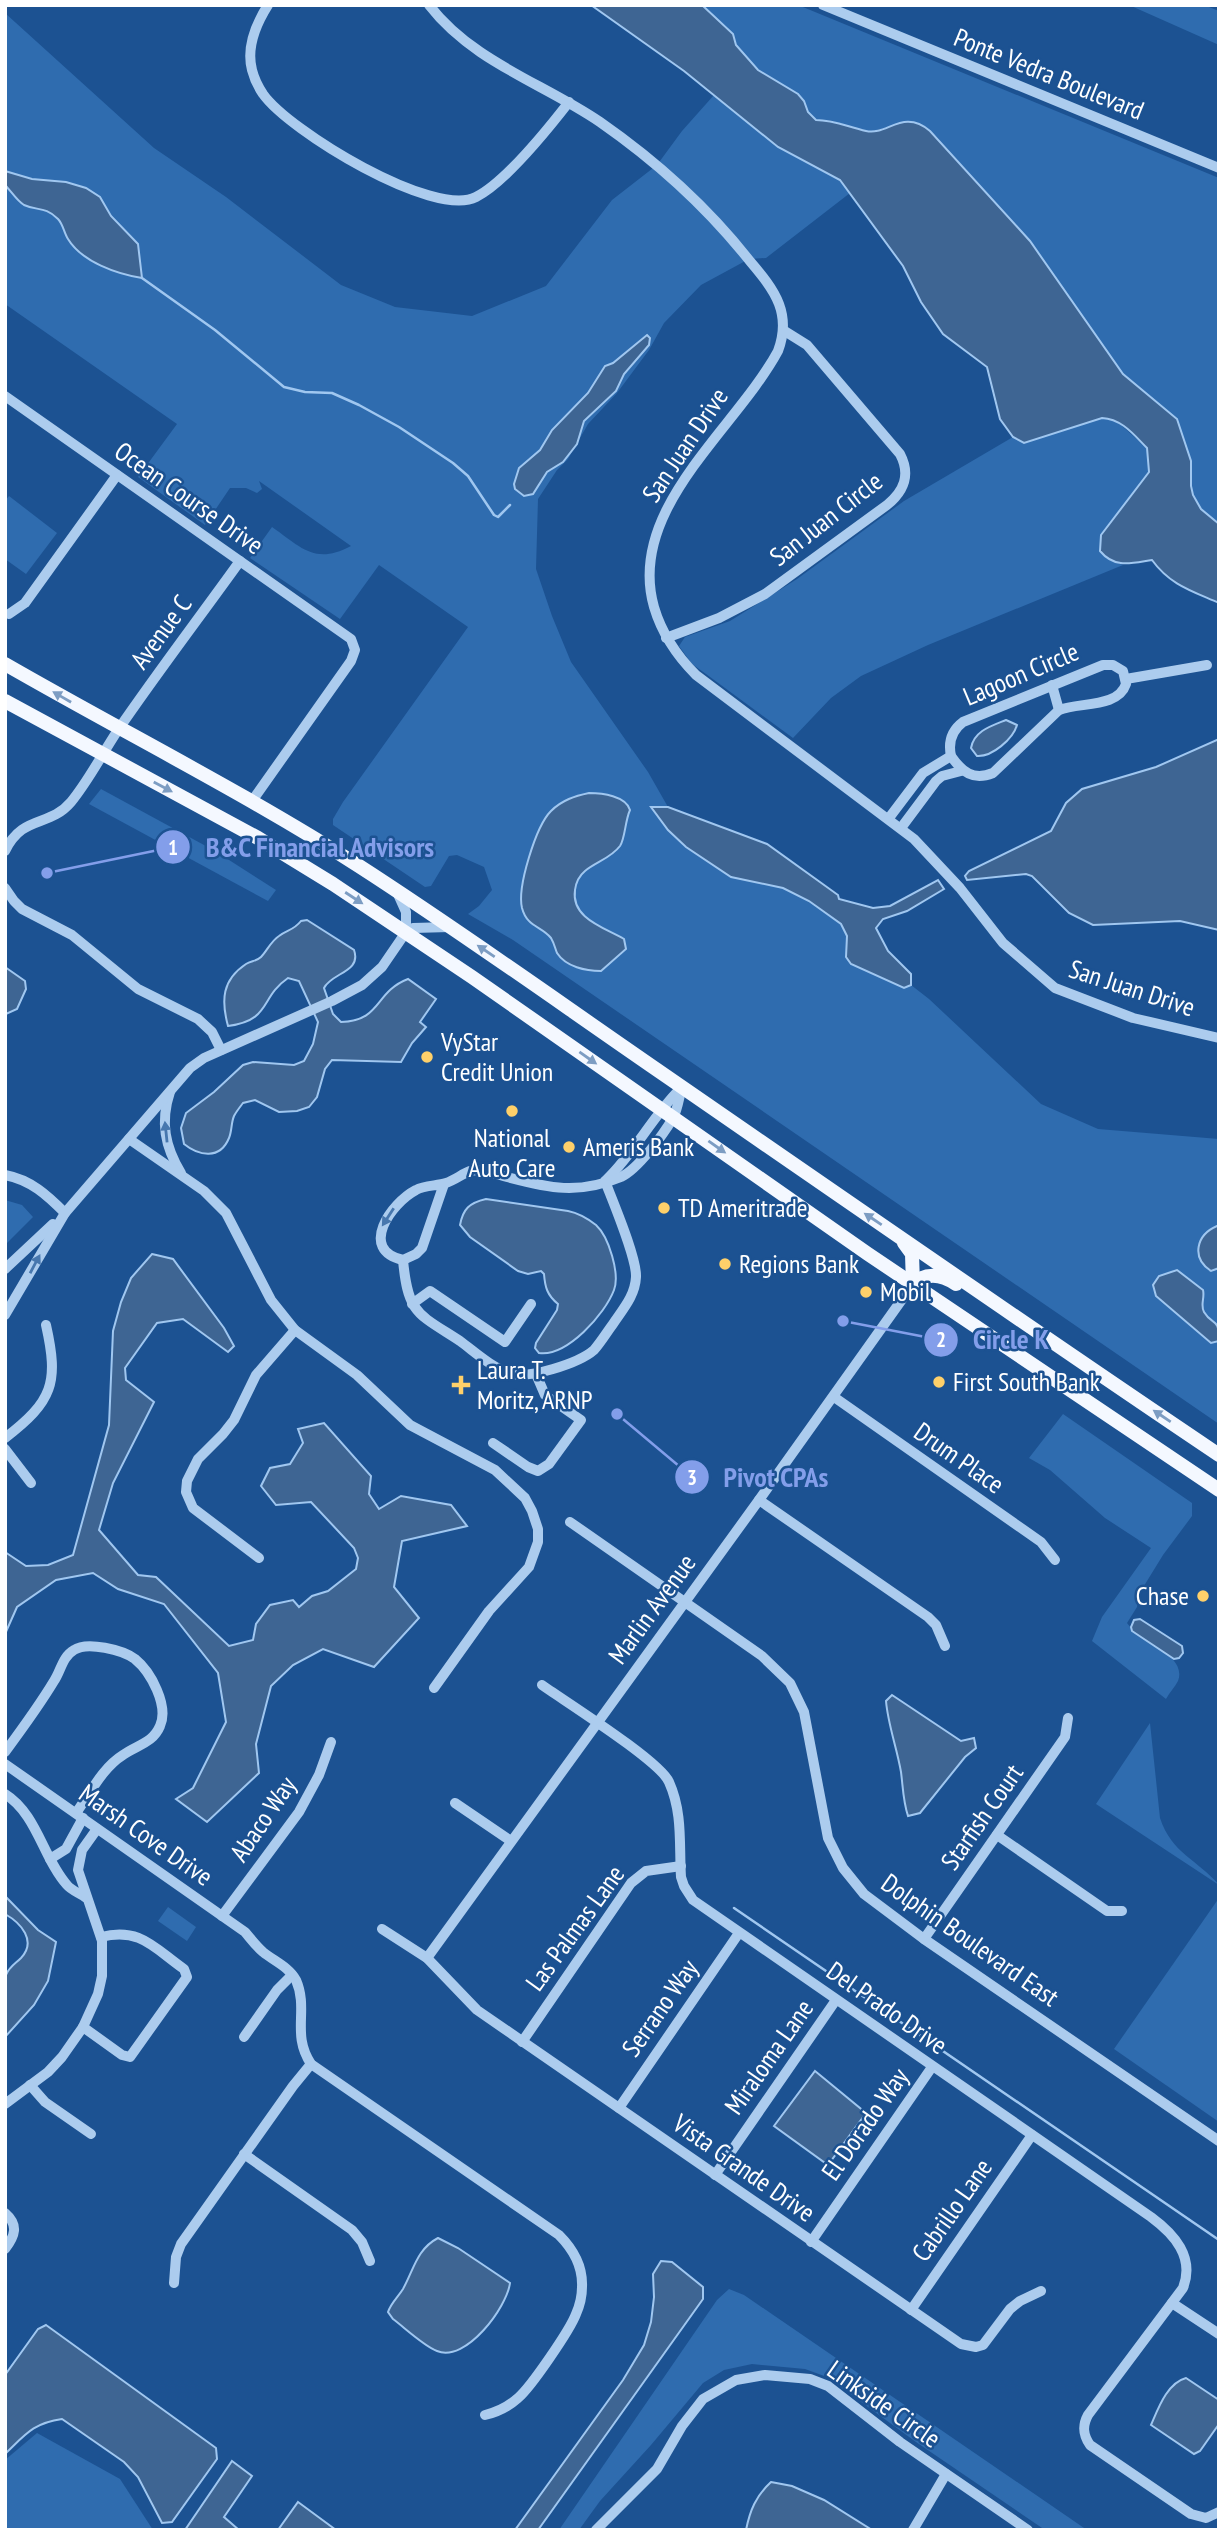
<svg xmlns="http://www.w3.org/2000/svg" width="1224" height="2535" viewBox="0 0 1224 2535" font-family="'PT Sans Narrow',sans-serif">
<style>
.green{fill:#2f6caf}
.water{fill:#3e6593;stroke:#a0c7f0;stroke-width:2}
.lines{fill:none;stroke-linecap:round;stroke-linejoin:round}
.stream{stroke:#a0c7f0;stroke-width:2.5}
.minor{stroke:#acccee;stroke-width:10}
.major{stroke:#f4f8ff;stroke-width:14}
.oneway{fill:#7d9dc3}
.oneway2{fill:#4777ae}
.poi-dot{fill:#fed06a;stroke:#1c5292;stroke-width:2.5}
.labels{text-anchor:middle;stroke-width:5;stroke-linejoin:round;paint-order:stroke}
.street-label{font-size:26px;fill:#fff;stroke:#1c5292}
.poi-label{font-size:26px;fill:#fff;stroke:#1c5292;text-anchor:start}
.leader{fill:none;stroke:#839eea;stroke-width:2.5}
.callout-dot{fill:#839eea;stroke:#1c5292;stroke-width:2.5}
.mark-label{font-size:21px;text-anchor:middle;font-weight:bold;fill:#fff}
.callout-label{font-size:28px;text-anchor:middle;font-weight:bold;fill:#839eea;stroke:#1c5292;stroke-width:5;stroke-linejoin:round;paint-order:stroke}
</style>
<rect width="100%" height="100%" fill="#1c5292"/>
<!-- green -->
<g class="green">
<path d="M702,5H798L1219,178V524L1201,509L1193,495L1191,486V461L1177,419L1123,374L1030,241L936,136L924,126L912,122L868,132L829,120H816L808,112L798,94L758,70L736,45L733,34Z"/>
<path d="M1129,5H1204L1219,11V45Z"/>
<path d="M5,13L154,148L226,197L341,285L395,307L472,316L546,286L612,200L657,165L682,131L714,95L778,147L840,180L850,193L766,258L749,259L701,285L664,323L649,350L617,393L588,424L568,459L557,470L538,499L536,569L552,616L571,662L648,772L668,807H652L731,877L783,888L809,901L842,924L847,936L846,957L903,988L911,985L929,999L1041,1104L1098,1129L1219,1139V1424L513,940L468,914L479,906L492,890L484,867L457,855L449,856L431,886L425,887L333,825V819L343,802L468,627L379,565L340,619L250,558L272,527C302,548 315,565 351,546L259,481L262,489L257,493L246,488H230L205,525L138,477L177,424L5,304Z"/>
<path d="M1102,418L1114,419L1147,448L1149,472L1101,535L1106,558L1123,565L928,645L861,676L831,698L793,738L706,674L692,664L679,646L685,637L730,621L797,579L904,501L1013,437L1024,442Z"/>
<path d="M9,496L57,533L26,574L5,559V501Z"/>
<path d="M101,789L215,851L276,890L268,901L89,804Z"/>
<path d="M5,1200L22,1205L33,1217L5,1245Z"/>
<path d="M1063,1414L1192,1503V1516L1163,1555L1139,1594L1137,1607L1127,1623C1139,1641 1188,1655 1178,1681C1175,1687 1169,1693 1166,1699L1092,1641L1102,1617L1151,1548L1105,1518L1050,1470L1029,1458Z"/>
<path d="M1150,1723L1160,1818C1172,1854 1197,1859 1219,1885L1096,1804Z"/>
<path d="M1219,1898V2122L1114,2049Z"/>
<path d="M168,1907L196,1927L187,1941L158,1921Z"/>
<path d="M729,2289L744,2295L1087,2530H1045L916,2442L827,2377L805,2369L752,2364L724,2370L703,2383L651,2445L600,2501L579,2530H559L717,2300Z"/>
<path d="M37,2433L120,2479L153,2530H5V2460Z"/>
</g>
<!-- water -->
<g class="water">
<path d="M591,5H702L733,34L736,45L758,70L798,94L804,101L808,112L816,120C834,120 848,127 866,131C887,136 903,108 930,131L1030,241L1123,374L1177,419L1191,461V486L1193,495L1201,509L1219,524V603C1192,591 1170,585 1152,560C1132,563 1115,569 1100,551L1101,535L1149,472L1147,448C1134,435 1122,419 1102,418L1024,443L1013,437L1000,419L987,367L943,334L921,302L903,266L840,180L778,147L684,71Z"/>
<path d="M5,171L32,179L66,182L86,188L100,197L111,216L138,244L142,278C117,274 82,262 68,239C64,233 63,224 58,219C45,206 37,211 24,205C17,201 11,191 5,185Z"/>
<path d="M647,335L650,338L649,345L624,374L616,391L584,421L577,444L563,462L547,472L533,494L524,496L515,489L514,484L519,468L540,450L552,430L588,393L605,366L613,363Z"/>
<path d="M1006,720L1017,725C1013,739 992,757 977,756L971,748C974,731 991,726 1006,720Z"/>
<path d="M1219,739V930L1180,921L1093,925L1069,913L1032,876L1026,874L967,880L965,876L969,871L1051,831L1066,803L1082,789L1156,767Z"/>
<path d="M589,793C602,793 626,796 630,810C625,821 625,839 620,846C611,858 596,862 585,871C579,876 576,882 575,890C571,918 603,927 624,939L626,949L601,971C586,971 566,967 557,953C555,948 554,943 551,938C541,926 527,927 522,908C517,887 536,826 551,811C562,800 575,796 589,793Z"/>
<path d="M651,807H668L767,844L838,895L839,899L873,908L890,906L938,880L944,889L907,911L883,919L876,928L888,951L911,974V985L904,988L851,964L846,957L847,936L841,924L809,901L783,888L731,877L686,847L668,830Z"/>
<path d="M307,920L354,950C362,972 331,973 324,988L333,1014L341,1022C382,1021 374,992 408,979L436,999L420,1022L426,1027L412,1043L401,1062L332,1060L325,1069L317,1097L309,1107L297,1111L279,1112L255,1100L243,1103C240,1107 236,1112 234,1116C231,1123 232,1131 229,1138C220,1160 199,1156 184,1144L181,1128L186,1113L214,1092L243,1065L253,1062L294,1065L304,1061L313,1044L318,1022L299,981L288,978C259,998 272,1020 228,1026C221,1000 222,980 246,964C251,961 257,961 261,957C267,951 271,941 279,936C287,930 294,930 301,921Z"/>
<path d="M5,967L25,981L26,989L17,1009L6,1014Z"/>
<path d="M486,1199L568,1211C578,1213 587,1218 596,1225C609,1237 620,1274 614,1290C605,1314 567,1357 539,1353L535,1348L536,1343L557,1310L558,1304C547,1295 545,1287 544,1274L541,1271L528,1274L518,1271L470,1237L460,1225C463,1209 469,1203 486,1199Z"/>
<path d="M1217,1226H1219V1268L1211,1271C1191,1258 1196,1235 1217,1226Z"/>
<path d="M152,1254L173,1259L224,1328L234,1346L228,1352L183,1319L157,1323L125,1368L126,1380L154,1402L113,1483L99,1530L138,1575L156,1577L229,1646L253,1640L256,1624L270,1605L293,1600L299,1607L312,1596L328,1591L356,1569L358,1558L354,1548L311,1502L276,1505L261,1486L270,1468L290,1464L303,1443L298,1429L324,1423L371,1476L369,1494L379,1509L401,1496L451,1505L467,1526L402,1541L394,1587L419,1618L374,1667L323,1649L293,1665L271,1686L256,1744L259,1773L207,1822L176,1799L193,1788L226,1722L218,1673L164,1604L118,1589L93,1573L56,1580L17,1607L5,1634V1552L26,1566L48,1565L73,1555L109,1425L113,1331L121,1302L131,1278Z"/>
<path d="M1177,1270L1203,1290C1205,1298 1200,1305 1204,1312C1213,1327 1219,1316 1219,1341L1211,1343L1156,1296L1153,1285L1159,1276Z"/>
<path d="M1140,1619L1182,1646L1183,1653L1179,1658L1174,1659L1132,1631L1131,1627L1134,1620Z"/>
<path d="M892,1695L961,1741L974,1738L976,1748L965,1757L920,1813L908,1816C903,1801 903,1787 901,1772C897,1748 888,1725 886,1701Z"/>
<path d="M5,1896L38,1930L56,1942L48,1981L34,2005L5,2037C5,2021 1,1989 6,1975C9,1967 15,1964 21,1958C37,1941 21,1923 5,1914Z"/>
<path d="M815,2071L866,2113L828,2165L774,2126Z"/>
<path d="M438,2238L458,2248L510,2283C507,2307 466,2363 437,2351C424,2346 405,2328 393,2319L388,2312C391,2303 398,2297 403,2289C414,2269 417,2249 438,2238Z"/>
<path d="M661,2261L672,2262L703,2287V2299L538,2530H515L623,2380L644,2345L651,2322L654,2297L653,2274Z"/>
<path d="M46,2325L216,2448L217,2459L172,2522L162,2523L138,2477L124,2462L62,2419C33,2423 25,2435 5,2454V2375L38,2329Z"/>
<path d="M1186,2378L1219,2400V2424L1200,2451L1194,2454L1151,2425C1158,2409 1167,2383 1186,2378Z"/>
<path d="M232,2461L252,2476L224,2517L239,2530H185Z"/>
<path d="M771,2482L792,2486L824,2500L872,2530H746C750,2510 756,2496 771,2482Z"/>
<path d="M298,2502L336,2530H278Z"/>
</g>
<g class="lines">
<!-- stream -->
<g class="stream">
<path d="M142,278L215,330L284,387L305,392L332,393L359,405L399,427L453,463L468,476L494,515L498,517L510,505"/>
<path d="M734,1908L1219,2240"/>
</g>
<!-- minor -->
<g class="minor">
<path d="M268,5C256,24 246,47 252,70C254,78 259,88 263,94C289,131 434,219 476,197C506,182 548,129 569,102"/>
<path d="M429,5C473,62 543,83 600,122C656,161 707,207 749,260C760,273 773,288 779,304C785,320 784,335 778,351C736,429 626,509 654,607C662,634 676,655 696,675L914,839L960,888L1003,943L1055,988L1133,1018L1219,1038"/>
<path d="M823,5L1219,168"/>
<path d="M5,396L351,639L355,650L351,661L252,801"/>
<path d="M9,614L25,603L117,475"/>
<path d="M666,638L719,618L765,594L887,505C904,491 911,475 900,454L807,345L783,330"/>
<path d="M1103,665H1113L1123,671L1126,684C1118,708 1080,702 1059,710L993,773C973,781 962,772 951,756C948,742 951,731 963,722Z"/>
<path d="M1126,679L1207,665"/>
<path d="M1052,685L1059,710"/>
<path d="M889,818L923,773L951,756"/>
<path d="M901,828L936,781L942,776L961,771"/>
<path d="M5,851C23,814 49,828 71,802C89,780 102,754 118,730C157,673 199,618 240,561"/>
<path d="M5,888L14,901L22,909L72,935L138,989L198,1019L212,1032L221,1050"/>
<path d="M397,892L406,912V932"/>
<path d="M170,1092C160,1122 165,1147 181,1173"/>
<path d="M129,1139L204,1191L226,1213L271,1300L295,1330L357,1375L410,1425L495,1470L525,1498L532,1511L538,1529V1542L529,1567L489,1611L434,1688"/>
<path d="M5,1175C31,1180 47,1195 65,1213"/>
<path d="M607,1179C635,1152 652,1117 680,1089"/>
<path d="M444,1184L422,1248L416,1254L403,1260C358,1250 391,1203 416,1190C425,1185 437,1186 446,1183C455,1180 462,1174 470,1171C482,1168 496,1174 507,1177C549,1188 578,1195 621,1177C638,1169 663,1135 673,1118C678,1109 679,1097 682,1087"/>
<path d="M403,1260C408,1314 417,1313 460,1341C475,1352 491,1367 509,1373C528,1380 579,1363 594,1350C601,1342 607,1332 613,1324C623,1309 635,1296 636,1277C637,1258 613,1202 605,1181"/>
<path d="M5,1269L53,1224"/>
<path d="M412,1304L430,1291L505,1342L531,1304"/>
<path d="M5,1315L65,1213L190,1068L204,1058L332,1001L362,985L382,967L406,932L413,928L450,927"/>
<path d="M834,1397L1041,1542L1055,1560"/>
<path d="M5,1438C53,1401 59,1383 46,1325"/>
<path d="M493,1443L528,1467L538,1471L549,1464L581,1420L545,1395L536,1374"/>
<path d="M5,1449L31,1483"/>
<path d="M759,1500L928,1617L936,1625L945,1646"/>
<path d="M570,1522L762,1656L790,1683L804,1712L828,1838L843,1868L864,1894L924,1939L1219,2141"/>
<path d="M259,1558L193,1508L186,1492L187,1481L198,1459L223,1434L234,1420L256,1375L295,1330"/>
<path d="M542,1685C566,1702 660,1761 669,1782C683,1813 679,1845 681,1877L684,1886L693,1900L1151,2217C1174,2234 1195,2257 1183,2288L1088,2415C1082,2426 1083,2435 1090,2445L1191,2514L1206,2518L1219,2512"/>
<path d="M5,1752C22,1729 39,1706 54,1681C61,1671 62,1657 74,1650C87,1641 123,1650 135,1659C151,1672 169,1706 160,1726C153,1743 137,1745 123,1755C102,1768 90,1794 76,1813"/>
<path d="M5,1764L245,1932C251,1939 256,1946 263,1952C274,1961 289,1967 296,1980C309,2010 291,2034 311,2064L559,2235C573,2249 583,2266 582,2287C582,2296 580,2305 576,2314C570,2330 531,2387 518,2398C508,2407 498,2412 485,2415"/>
<path d="M5,1794C37,1814 43,1858 67,1885C71,1890 79,1893 85,1897"/>
<path d="M455,1803L511,1841"/>
<path d="M997,1835L1107,1911H1122"/>
<path d="M50,1859L66,1849L83,1818"/>
<path d="M222,1916L299,1812L319,1775L331,1742"/>
<path d="M382,1929L427,1958L477,2010L961,2344L976,2347L983,2345L1010,2309L1020,2301L1041,2291"/>
<path d="M924,1939L1065,1737L1068,1718"/>
<path d="M427,1958L759,1500L913,1284"/>
<path d="M83,2027L122,2055L130,2057L187,1977L184,1969C154,1948 140,1927 101,1937"/>
<path d="M244,2037L277,1990L292,1975"/>
<path d="M522,2042L631,1883L646,1871L681,1866"/>
<path d="M30,2085L45,2102L91,2134"/>
<path d="M5,2104L48,2072L62,2057L83,2027L98,1994L102,1976V1941L78,1870L82,1850L97,1829"/>
<path d="M619,2108L739,1933"/>
<path d="M244,2154L352,2230L362,2242L370,2261"/>
<path d="M715,2175L836,2000"/>
<path d="M5,2213C19,2225 15,2236 5,2249"/>
<path d="M811,2242L932,2067"/>
<path d="M174,2283L176,2257L181,2244L293,2086L311,2064"/>
<path d="M1172,2303L1219,2334"/>
<path d="M911,2310L1032,2135"/>
<path d="M596,2530L657,2469L682,2426L703,2399L736,2380L765,2375L810,2379L828,2386L900,2442L1028,2530"/>
<path d="M913,2530L946,2474"/>
</g>
<!-- major -->
<g class="major">
<path d="M5,664C123,732 245,793 359,866C463,933 564,1006 666,1076C850,1203 1033,1330 1219,1455"/>
<path d="M5,701L258,838L333,884L472,977L868,1254L1219,1490"/>
<path d="M904,1243L912,1254L913,1284"/>
<path d="M913,1284C926,1272 941,1274 956,1284"/>
</g>
</g>
<!-- one-way arrows -->
<defs><path id="oneway-solid" d="M-6-.8H1V-3.2L6.5 0L1 3.2V.8H-6Z" transform="scale(1.75)"/></defs>
<g class="oneway">
<use href="#oneway-solid" transform="translate(62 697) rotate(-150)"/>
<use href="#oneway-solid" transform="translate(163 787) rotate(28)"/>
<use href="#oneway-solid" transform="translate(354 898) rotate(33)"/>
<use href="#oneway-solid" transform="translate(486 951) rotate(-146)"/>
<use href="#oneway-solid" transform="translate(588 1058) rotate(35)"/>
<use href="#oneway-solid" transform="translate(717 1147) rotate(35)"/>
<use href="#oneway-solid" transform="translate(873 1219) rotate(-146)"/>
<use href="#oneway-solid" transform="translate(1162 1416) rotate(-146)"/>
</g>
<g class="oneway2">
<use href="#oneway-solid" transform="translate(166 1132) rotate(-96)"/>
<use href="#oneway-solid" transform="translate(388 1217) rotate(123)"/>
<use href="#oneway-solid" transform="translate(35 1264) rotate(-62)"/>
</g>
<!-- markers -->
<g class="poi-dot">
<circle cx="427" cy="1057" r="7"/>
<circle cx="512" cy="1111" r="7"/>
<circle cx="569" cy="1147" r="7"/>
<circle cx="664" cy="1208" r="7"/>
<circle cx="725" cy="1264" r="7"/>
<circle cx="866" cy="1292" r="7"/>
<circle cx="939" cy="1382" r="7"/>
<path d="M457.5 1374.5h7v7h7v7h-7v7h-7v-7h-7v-7h7z"/>
<circle cx="1203" cy="1596" r="7"/>
</g>
<g class="labels">
<!-- street labels -->
<g class="street-label">
<text transform="translate(1049 74) rotate(22)" y="9">Ponte Vedra Boulevard</text>
<text transform="translate(685 445) rotate(-56)" y="9">San Juan Drive</text>
<text transform="translate(189 498) rotate(35)" y="9">Ocean Course Drive</text>
<text transform="translate(826 519) rotate(-38)" y="9">San Juan Circle</text>
<text transform="translate(161 632) rotate(-54)" y="9">Avenue C</text>
<text transform="translate(1021 674) rotate(-23)" y="9">Lagoon Circle</text>
<text transform="translate(1132 988) rotate(18)" y="9">San Juan Drive</text>
<text transform="translate(959 1458) rotate(35)" y="9">Drum Place</text>
<text transform="translate(652 1609) rotate(-54)" y="9">Marlin Avenue</text>
<text transform="translate(982 1817) rotate(-55)" y="9">Starfish Court</text>
<text transform="translate(263 1819) rotate(-56)" y="9">Abaco Way</text>
<text transform="translate(146 1835) rotate(35)" y="9">Marsh Cove Drive</text>
<text transform="translate(575 1928) rotate(-54)" y="9">Las Palmas Lane</text>
<text transform="translate(970 1940) rotate(35)" y="9">Dolphin Boulevard East</text>
<text transform="translate(660 2008) rotate(-55)" y="9">Serrano Way</text>
<text transform="translate(887 2008) rotate(35)" y="9">Del Prado Drive</text>
<text transform="translate(769 2057) rotate(-55)" y="9">Miraloma Lane</text>
<text transform="translate(865 2124) rotate(-55)" y="9">El Dorado Way</text>
<text transform="translate(744 2168) rotate(35)" y="9">Vista Grande Drive</text>
<text transform="translate(952 2210) rotate(-55)" y="9">Cabrillo Lane</text>
<text transform="translate(884 2404) rotate(35)" y="9">Linkside Circle</text>
</g>
<!-- poi labels -->
<g class="poi-label">
<text x="441" y="1051">VyStar<tspan x="441" dy="30">Credit Union</tspan></text>
<text x="512" y="1147" text-anchor="middle">National<tspan x="512" dy="30">Auto Care</tspan></text>
<text x="583" y="1156">Ameris Bank</text>
<text x="678" y="1217">TD Ameritrade</text>
<text x="739" y="1273">Regions Bank</text>
<text x="880" y="1301">Mobil</text>
<text x="477" y="1379">Laura T.<tspan x="477" dy="30">Moritz, ARNP</tspan></text>
<text x="953" y="1391">First South Bank</text>
<text x="1189" y="1605" text-anchor="end">Chase</text>
</g>
</g>
<!-- callouts -->
<path class="leader" d="M47 873L173 847M843 1321L941 1340M617 1414L692 1477"/>
<g class="callout-dot">
<circle cx="47" cy="873" r="7"/>
<circle cx="843" cy="1321" r="7"/>
<circle cx="617" cy="1414" r="7"/>
<circle cx="173" cy="847" r="18"/>
<circle cx="941" cy="1340" r="18"/>
<circle cx="692" cy="1477" r="18"/>
</g>
<g class="mark-label">
<text x="173" y="855">1</text>
<text x="941" y="1347">2</text>
<text x="692" y="1485">3</text>
</g>
<g class="callout-label">
<text x="320" y="857">B&amp;C Financial Advisors</text>
<text x="1011" y="1349">Circle K</text>
<text x="776" y="1487">Pivot CPAs</text>
</g>
<!-- border -->
<rect width="1224" height="2535" fill="none" stroke="#ffffff" stroke-width="14"/>
</svg>
